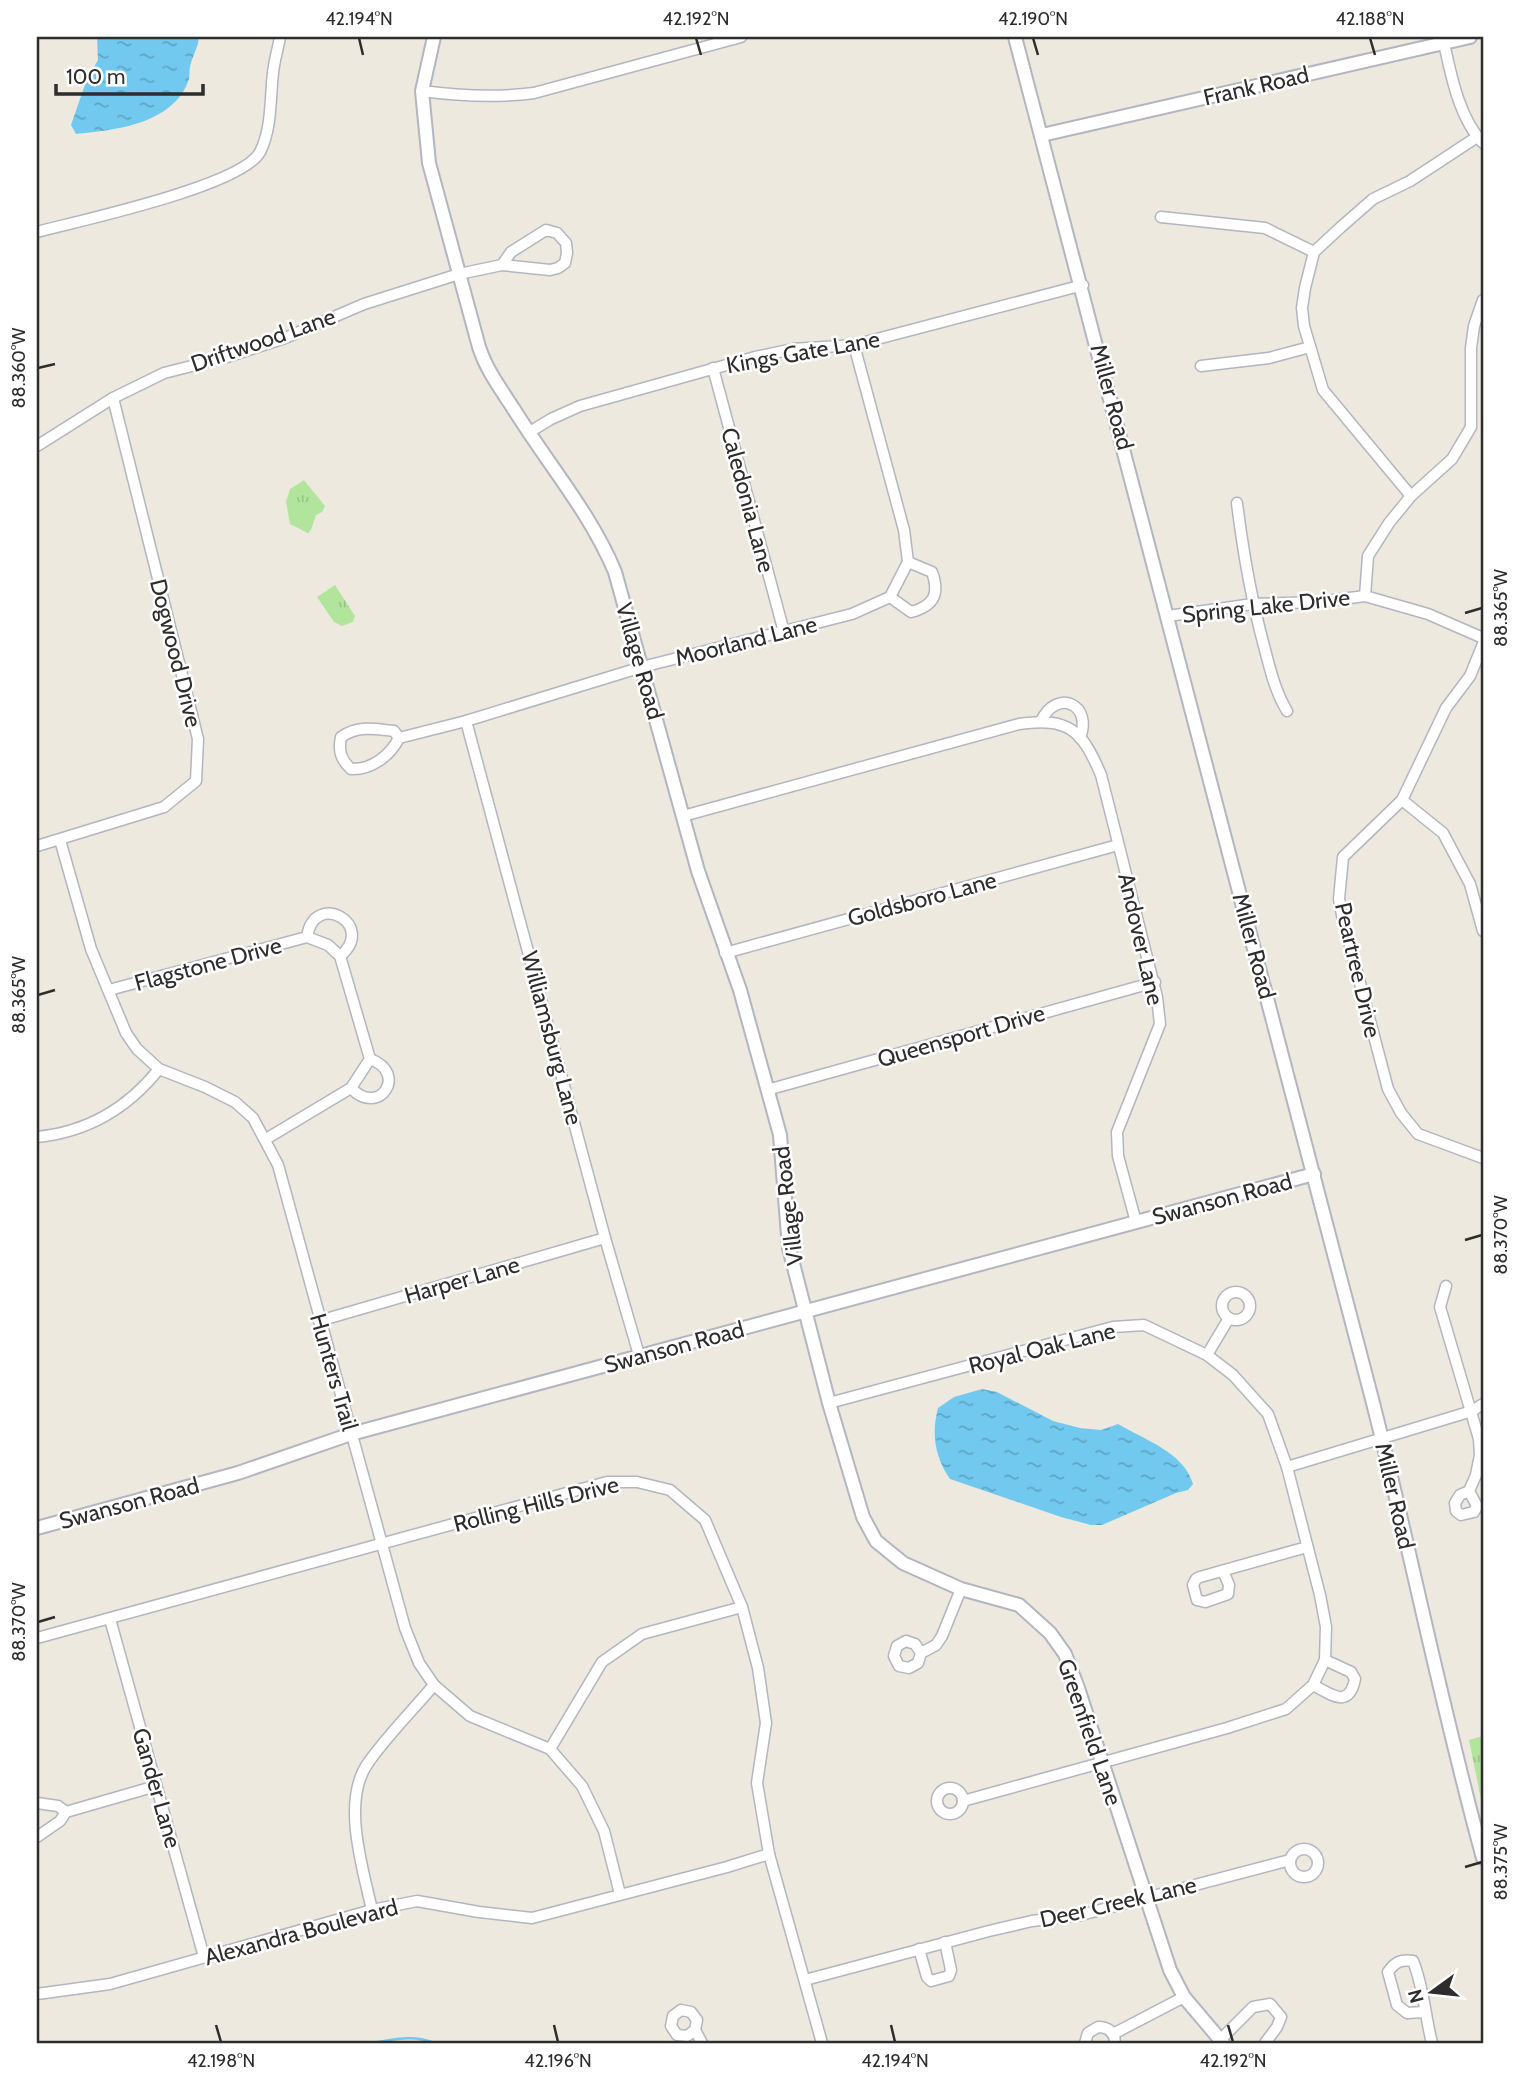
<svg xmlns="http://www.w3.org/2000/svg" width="1520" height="2080" viewBox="0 0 1520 2080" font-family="Cabin,sans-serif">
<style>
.grass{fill:url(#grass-tufts)}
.water{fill:url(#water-ripples)}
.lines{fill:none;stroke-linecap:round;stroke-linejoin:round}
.stream{stroke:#72c9f0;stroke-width:2.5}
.minor-casing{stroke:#b3b5c0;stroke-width:13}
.tertiary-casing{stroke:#b3b5c0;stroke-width:16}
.minor{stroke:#fff;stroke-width:10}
.tertiary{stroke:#fff;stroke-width:12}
.ticks{fill:none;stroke:#2d2d2d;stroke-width:2.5}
.labels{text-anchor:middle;stroke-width:5;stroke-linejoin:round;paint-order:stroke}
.street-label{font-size:23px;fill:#2d2d2d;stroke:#fff}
.neatline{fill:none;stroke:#2d2d2d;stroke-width:2.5}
.ticks-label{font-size:18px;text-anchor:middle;fill:#2d2d2d}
</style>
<defs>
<pattern id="grass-tufts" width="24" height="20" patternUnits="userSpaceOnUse" patternTransform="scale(1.75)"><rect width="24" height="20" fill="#b2e59c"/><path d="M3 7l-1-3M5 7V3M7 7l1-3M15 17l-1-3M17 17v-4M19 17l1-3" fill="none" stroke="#99c587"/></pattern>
<pattern id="water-ripples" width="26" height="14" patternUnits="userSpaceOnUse" patternTransform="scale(1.75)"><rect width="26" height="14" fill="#72c9f0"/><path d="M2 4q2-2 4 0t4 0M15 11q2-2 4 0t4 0" fill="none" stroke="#5ea4c3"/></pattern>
</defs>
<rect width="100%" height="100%" fill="#eee9df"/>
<!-- grass -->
<g class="grass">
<path d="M304,480L325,506L322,512L316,515L311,530L308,533L290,524L286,502L290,489Z"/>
<path d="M335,585L355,616L353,622L342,626L334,622L317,597Z"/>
<path d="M1483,1736V1809L1469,1740Z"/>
</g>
<!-- water -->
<g class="water">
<path d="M97,37H199C198,47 194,53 191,63C189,68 190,74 189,79C174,124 116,130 76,134L71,125L87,79L98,60Z"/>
<path d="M982,1389L997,1392L1053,1421L1080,1428L1101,1430L1118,1424C1143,1439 1185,1453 1193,1484L1188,1490L1176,1493L1102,1525H1091L1061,1517L950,1479C935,1457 931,1434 938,1408L954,1397Z"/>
</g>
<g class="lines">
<!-- stream -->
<path class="stream" d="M371,2043C392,2040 414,2034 434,2043"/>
<!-- minor casing -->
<g class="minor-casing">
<g id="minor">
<path d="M1444,43C1451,75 1459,118 1483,143"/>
<path d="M422,91C460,96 496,98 534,93L741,37"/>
<path d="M1161,217L1265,228L1314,252"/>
<path d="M37,232C78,221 242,186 260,152C272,128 270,99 273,73C274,61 278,49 280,37"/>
<path d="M1201,366L1269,358L1310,347"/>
<path d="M713,368L784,632"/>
<path d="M528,433L551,419L580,406L755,357L793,349L854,345L1083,285"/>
<path d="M37,446L113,398L164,373L227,357L285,338L364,304L459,274L502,265L550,270L558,268L565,263L567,253L566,243L557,233L546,230L511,252L502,265"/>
<path d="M1411,496L1323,390L1304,326L1302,308L1305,288L1314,252L1341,227L1373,199L1410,181L1477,137"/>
<path d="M1237,503C1243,552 1251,598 1264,646C1270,669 1275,691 1287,711"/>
<path d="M1365,596L1368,556L1389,523L1411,496L1452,459L1471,427V348L1474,326L1483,300"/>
<path d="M890,597L911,612C934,606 940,594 932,572L908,562"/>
<path d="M1168,616L1253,604L1318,602L1365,596L1428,614L1483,638"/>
<path d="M1483,644L1470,676L1446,708L1402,800L1343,857L1339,899L1342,915L1388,1089L1401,1113L1418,1134L1483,1158"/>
<path d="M466,721L605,1238L639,1355"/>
<path d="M1041,721C1057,688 1093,704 1080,738"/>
<path d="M399,738L394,731C374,729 358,725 341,737C338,751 341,760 351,769C371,770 390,756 399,738L466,721L642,667L852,614L890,597L908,562L904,530L854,345"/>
<path d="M1402,800L1443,833L1470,884L1483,931"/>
<path d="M683,816L1019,724C1069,717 1082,730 1101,775L1157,997L1160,1024L1117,1132L1118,1156L1136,1222"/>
<path d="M60,840L91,949L126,1033L137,1049L159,1069L205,1087L235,1102L253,1118L278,1165L405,1628L419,1663L434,1685L470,1716L550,1749L582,1786L604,1831L620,1894"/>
<path d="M37,846L164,807L196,781L198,739L113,398"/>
<path d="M307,937C314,889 378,925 340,956"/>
<path d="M725,953L1118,845"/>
<path d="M109,990L307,937L328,945L340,956L370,1059L351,1088L266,1139"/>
<path d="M351,1088C379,1118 409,1073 370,1059"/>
<path d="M767,1090L1155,982"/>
<path d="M37,1137C88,1132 127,1109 159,1069"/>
<path d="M1446,1286L1440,1307L1479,1439L1480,1455L1476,1475L1469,1491L1460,1495L1455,1503L1456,1511L1461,1515L1474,1512L1477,1506L1469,1491"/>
<circle cx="1236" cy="1306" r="14"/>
<path d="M319,1321L605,1238"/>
<path d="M1207,1355L1229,1318"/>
<path d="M829,1403L1113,1327L1144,1325L1207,1355L1233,1375L1268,1414L1287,1467L1320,1595L1326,1627L1325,1660L1313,1685L1286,1709L1227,1728L963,1801"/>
<path d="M1287,1467L1472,1411L1483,1404"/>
<path d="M1223,1571L1229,1585L1228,1594L1205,1602L1197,1600L1193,1585L1196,1579L1200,1577L1307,1547"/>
<path d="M110,1619L204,1957"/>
<path d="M37,1638L607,1482H637L670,1490L705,1520L742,1607L758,1668L766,1723L757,1783L769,1854L822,2043"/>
<path d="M921,1653L915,1644L906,1641L897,1646L894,1656L899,1666L909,1668L918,1663L921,1653L936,1645L942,1636L961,1589"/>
<path d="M1313,1685C1332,1695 1349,1709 1355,1679L1351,1672L1325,1660"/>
<path d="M550,1749L602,1662L642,1634L742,1607"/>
<circle cx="950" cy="1801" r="13"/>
<path d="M37,1803L58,1806L66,1812"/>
<path d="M37,1837L60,1821L66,1812L156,1786"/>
<circle cx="1304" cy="1863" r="14"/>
<path d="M372,1910C363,1869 341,1801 368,1763C387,1736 412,1711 434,1685"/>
<path d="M919,1949L927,1977L931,1981L949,1976L951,1970L945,1942"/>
<path d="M805,1980L989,1931L1032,1921L1081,1915L1290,1860"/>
<path d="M37,1994L110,1984L372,1910L417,1901L479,1912L532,1918L727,1867L769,1854"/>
<path d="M1424,2012L1407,2013L1397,2005L1388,1972C1395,1962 1401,1959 1413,1961C1424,1988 1425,2016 1432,2043"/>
<path d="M695,2030L687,2036L677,2035L671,2026L673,2016L681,2010L691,2012L697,2020L695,2030L702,2043"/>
<path d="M1113,2034L1184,1997"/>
<path d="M1220,2040L1253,2007L1270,2004L1281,2017L1277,2027L1265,2043"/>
<path d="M1085,2043L1088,2033L1098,2027C1108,2027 1115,2032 1115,2043"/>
</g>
</g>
<!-- tertiary casing -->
<g class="tertiary-casing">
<g id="tertiary">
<path d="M434,37L422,91L429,163L479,347C486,369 500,388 513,408C547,463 590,512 615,572L698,871L740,990L780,1135L789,1248L829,1403L863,1517L876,1541L903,1563L961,1589L1019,1605L1050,1633L1065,1654L1078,1688L1170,1970L1184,1997L1223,2043"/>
<path d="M1015,37C1136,490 1255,944 1372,1399C1411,1552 1441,1706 1483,1858"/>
<path d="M1042,135L1470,37"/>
<path d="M37,1528L238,1473L351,1434L1314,1174"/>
</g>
</g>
<!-- minor -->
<use href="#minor" class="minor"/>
<!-- tertiary -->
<use href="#tertiary" class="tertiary"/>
</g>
<!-- ticks -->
<path class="ticks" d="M359,38L363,55M696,38L701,55M1033,38L1038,55M1370,38L1375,55M38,368L55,364M1465,613L1482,608M38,995L55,990M1465,1240L1482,1235M38,1622L55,1617M1465,1867L1482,1862M216,2025L221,2042M554,2025L558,2042M891,2025L895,2042M1228,2025L1233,2042"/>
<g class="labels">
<!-- street labels -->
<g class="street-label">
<text transform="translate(1256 86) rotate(-13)" y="8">Frank Road</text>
<text transform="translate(263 340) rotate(-19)" y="8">Driftwood Lane</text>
<text transform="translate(803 352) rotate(-10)" y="8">Kings Gate Lane</text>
<text transform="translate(1112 397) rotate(75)" y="8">Miller Road</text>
<text transform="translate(748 500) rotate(75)" y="8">Caledonia Lane</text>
<text transform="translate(1266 606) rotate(-6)" y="8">Spring Lake Drive</text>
<text transform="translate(746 641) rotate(-14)" y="8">Moorland Lane</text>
<text transform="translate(176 653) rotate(76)" y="8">Dogwood Drive</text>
<text transform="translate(640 661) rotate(74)" y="8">Village Road</text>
<text transform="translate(922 899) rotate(-15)" y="8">Goldsboro Lane</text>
<text transform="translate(1141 939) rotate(77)" y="8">Andover Lane</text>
<text transform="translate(1254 946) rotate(75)" y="8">Miller Road</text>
<text transform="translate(208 964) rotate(-15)" y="8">Flagstone Drive</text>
<text transform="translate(1358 970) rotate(77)" y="8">Peartree Drive</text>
<text transform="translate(961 1036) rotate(-16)" y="8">Queensport Drive</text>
<text transform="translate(552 1038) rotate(75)" y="8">Williamsburg Lane</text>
<text transform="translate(1222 1199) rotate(-15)" y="8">Swanson Road</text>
<text transform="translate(788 1206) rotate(-97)" y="8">Village Road</text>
<text transform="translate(462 1280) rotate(-16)" y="8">Harper Lane</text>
<text transform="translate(674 1347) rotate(-15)" y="8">Swanson Road</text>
<text transform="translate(1042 1348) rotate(-14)" y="8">Royal Oak Lane</text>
<text transform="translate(334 1372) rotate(74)" y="8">Hunters Trail</text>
<text transform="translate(1395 1496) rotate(77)" y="8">Miller Road</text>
<text transform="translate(129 1503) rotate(-15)" y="8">Swanson Road</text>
<text transform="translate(536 1504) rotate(-14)" y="8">Rolling Hills Drive</text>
<text transform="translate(1090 1732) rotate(71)" y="8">Greenfield Lane</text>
<text transform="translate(157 1788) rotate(74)" y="8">Gander Lane</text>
<text transform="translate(1118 1902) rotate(-13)" y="8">Deer Creek Lane</text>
<text transform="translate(301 1932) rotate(-15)" y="8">Alexandra Boulevard</text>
</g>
</g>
<!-- border -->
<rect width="1520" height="2080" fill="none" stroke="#ffffff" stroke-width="77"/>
<!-- north arrow -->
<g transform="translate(1432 1992) rotate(255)" stroke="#ffffff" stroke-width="5" paint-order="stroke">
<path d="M0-5L12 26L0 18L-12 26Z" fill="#2d2d2d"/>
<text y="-10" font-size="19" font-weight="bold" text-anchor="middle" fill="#2d2d2d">N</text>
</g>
<!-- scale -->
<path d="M56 84v10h147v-10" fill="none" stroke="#2d2d2d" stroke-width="3.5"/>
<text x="66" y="84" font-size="21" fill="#2d2d2d" stroke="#ffffff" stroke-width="5" paint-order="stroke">100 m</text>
<rect x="38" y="38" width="1444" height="2004" class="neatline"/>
<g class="ticks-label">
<text x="359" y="25">42.194°N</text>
<text x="696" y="25">42.192°N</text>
<text x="1033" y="25">42.190°N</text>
<text x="1370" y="25">42.188°N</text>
<text transform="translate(19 368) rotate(-90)" y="6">88.360°W</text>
<text transform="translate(1501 608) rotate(-90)" y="6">88.365°W</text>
<text transform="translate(19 995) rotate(-90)" y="6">88.365°W</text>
<text transform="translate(1501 1235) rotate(-90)" y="6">88.370°W</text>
<text transform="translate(19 1622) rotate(-90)" y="6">88.370°W</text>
<text transform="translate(1501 1862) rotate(-90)" y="6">88.375°W</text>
<text x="221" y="2067">42.198°N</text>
<text x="558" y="2067">42.196°N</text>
<text x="895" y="2067">42.194°N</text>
<text x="1233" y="2067">42.192°N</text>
</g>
</svg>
